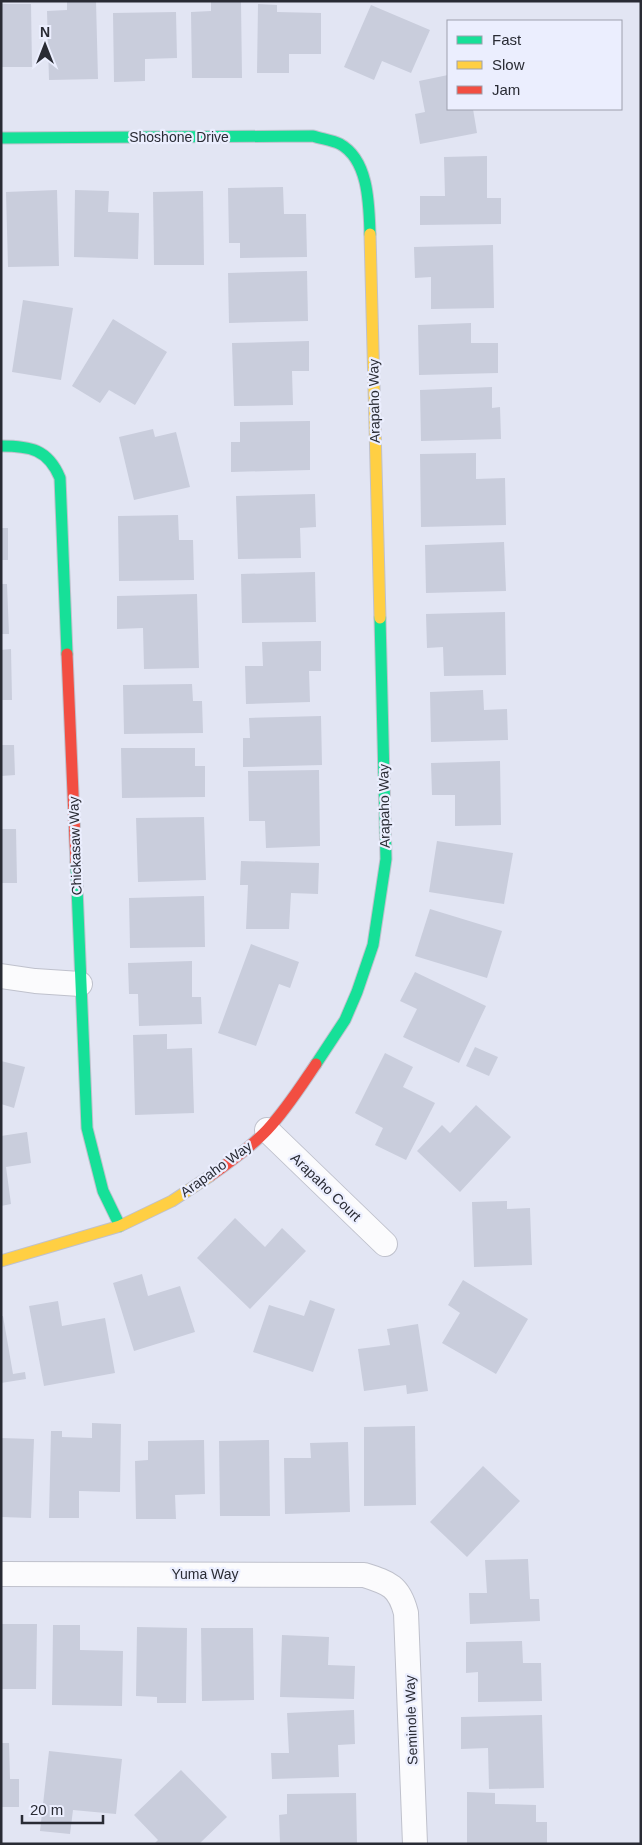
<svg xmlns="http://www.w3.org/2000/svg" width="642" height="1845" viewBox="0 0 642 1845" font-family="Arial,sans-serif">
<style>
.building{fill:#c9cddc}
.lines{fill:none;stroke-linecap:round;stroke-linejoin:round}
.street-casing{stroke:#bfc1cc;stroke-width:26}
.fast-casing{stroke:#bfc1cc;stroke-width:13}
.slow-casing{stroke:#bfc1cc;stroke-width:13}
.jam-casing{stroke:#bfc1cc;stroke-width:13}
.street{stroke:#fbfbfd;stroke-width:24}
.fast{stroke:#16e098;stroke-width:11}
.slow{stroke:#ffcf43;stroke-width:11}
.jam{stroke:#f24e42;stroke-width:11}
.labels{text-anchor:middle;stroke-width:4.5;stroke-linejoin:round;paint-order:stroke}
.street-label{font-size:14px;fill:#292b34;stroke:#ebeefe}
</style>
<rect width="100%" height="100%" fill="#e2e5f3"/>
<!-- building -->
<g class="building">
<path d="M67,1H96L98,79L49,80L47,11L67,10Z"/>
<path d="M211,2H241L242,78H192L191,12L211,11Z"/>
<path d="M1,4H31L32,67H1Z"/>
<path d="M258,4L277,5V12L321,13V54H289V73H257Z"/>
<path d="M371,5L430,30L411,73L382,61L374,80L344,67Z"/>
<path d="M176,12L177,58L145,59V81L114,82L113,13Z"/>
<path d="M448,75V109H473L477,133L420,144L415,114L425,112L419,81Z"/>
<path d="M487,156V198H501V224L420,225V196H445L444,157Z"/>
<path d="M283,187L284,214H306L307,257L240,258V243H229L228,188Z"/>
<path d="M57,190L59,266L8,267L6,192Z"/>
<path d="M75,190L109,191L108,212L139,213L138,259L74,257Z"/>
<path d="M203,191L204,265H154L153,192Z"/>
<path d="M493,245L494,308L431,309V277L415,278L414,247Z"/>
<path d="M307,271L308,321L229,323L228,273Z"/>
<path d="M23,300L73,308L61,380L12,372Z"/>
<path d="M113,319L167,352L135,405L109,390L100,403L72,386Z"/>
<path d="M471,323V343H498V373L419,375L418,325Z"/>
<path d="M309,341V371H292L293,405L234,406L232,343Z"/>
<path d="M492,387V408L500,407L501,439L421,441L420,390Z"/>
<path d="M310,421V470L231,472V442H240V422Z"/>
<path d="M153,429L155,437L176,432L190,487L134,500L119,437Z"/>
<path d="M476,453V479L505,478L506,525L421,527L420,454Z"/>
<path d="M315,494L316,527L300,528L301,558L238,559L236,496Z"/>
<path d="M178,515L179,540H193L194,580L119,581L118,516Z"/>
<rect x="1" y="528" width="7" height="32"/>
<path d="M504,542L506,591L426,593L425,545Z"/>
<path d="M315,572L316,622L242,623L241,574Z"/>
<path d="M1,584H7L9,634H1Z"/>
<path d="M197,594L199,668L144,669L143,628L117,629V596Z"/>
<path d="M505,612L506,675L444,676L443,647L427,648L426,614Z"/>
<path d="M321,641V671H309L310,702L246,704L245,666H263L262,642Z"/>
<path d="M11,649L12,700H1V650Z"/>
<path d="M192,684L193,701H202L203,733L124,734L123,685Z"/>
<path d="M483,690L484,710L507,709L508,740L431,742L430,692Z"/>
<path d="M321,716L322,765L243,767V738H250L249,718Z"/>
<path d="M1,745H14L15,775L1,776Z"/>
<path d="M121,748H195V766H205V797L122,798Z"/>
<path d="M500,761L501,825L455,826V795H432L431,763Z"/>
<path d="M319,770L320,846L266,848L265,821H249L248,771Z"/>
<path d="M204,817L206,880L138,882L136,818Z"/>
<path d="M1,829H16L17,883H1Z"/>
<path d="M437,841L513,853L504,904L429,892Z"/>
<path d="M241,861L319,863L318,894L291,893L289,929H246L248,885H240Z"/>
<path d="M204,896L205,947L130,948L129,898Z"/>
<path d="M430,909L502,931L487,978L415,956Z"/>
<path d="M251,944L299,962L290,988L279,984L256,1046L218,1033Z"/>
<path d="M192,961V997H201L202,1024L139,1026L138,994H129L128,963Z"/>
<path d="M415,972L486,1006L459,1063L403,1037L417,1009L400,1001Z"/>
<path d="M167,1034V1049L192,1048L194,1113L135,1115L133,1035Z"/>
<path d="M475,1047L498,1057L489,1076L466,1066Z"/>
<path d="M385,1053L413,1067L403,1087L435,1103L406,1160L375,1145L383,1128L355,1113Z"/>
<path d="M1,1061L25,1067L14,1108L1,1104Z"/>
<path d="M476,1105L511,1137L460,1192L417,1151L442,1125L450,1133Z"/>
<path d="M27,1132L31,1163L6,1167L11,1204L1,1206V1136Z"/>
<path d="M507,1201V1209L530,1208L532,1265L474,1267L472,1202Z"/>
<path d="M235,1218L265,1247L282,1228L306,1251L250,1309L197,1258Z"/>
<path d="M142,1274L148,1296L180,1286L195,1332L134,1351L113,1283Z"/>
<path d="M463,1280L528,1319L496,1374L442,1343L460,1313L448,1305Z"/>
<path d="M310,1300L335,1309L313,1372L253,1352L269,1305L304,1316Z"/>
<path d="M58,1301L62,1326L105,1318L115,1373L44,1386L29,1306Z"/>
<path d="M1,1316H3L13,1374L25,1372L26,1379L1,1383Z"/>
<path d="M418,1324L428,1391L407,1394L406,1385L364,1391L358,1349L390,1345L387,1329Z"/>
<path d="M92,1423L121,1424L120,1492L79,1491V1518H49L51,1431H62V1437L92,1438Z"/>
<path d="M415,1426L416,1505L364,1506V1427Z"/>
<path d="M1,1438L34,1439L31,1518L2,1517Z"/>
<path d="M204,1440L205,1494L175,1495L176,1519H136L135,1461L148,1460V1441Z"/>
<path d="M269,1440L270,1516H220L219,1441Z"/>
<path d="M348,1442L350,1512L285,1514L284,1458H311L310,1443Z"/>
<path d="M483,1466L520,1501L467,1557L430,1522Z"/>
<path d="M528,1559L530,1599H539L540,1621L470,1624L469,1593H487L485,1560Z"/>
<path d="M1,1624H37L36,1689H1Z"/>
<path d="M53,1625H80V1650L123,1651L122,1706L52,1705Z"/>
<path d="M137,1627L187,1628L186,1703H157V1697L136,1696Z"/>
<path d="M201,1628H253L254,1700L202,1701Z"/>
<path d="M282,1635L329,1637L328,1665L355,1666L354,1699L280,1697Z"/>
<path d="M522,1641L523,1663H541L542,1701L478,1702V1672L466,1673V1642Z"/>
<path d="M354,1710L355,1744L338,1745L339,1777L272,1779L271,1753H289L287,1713Z"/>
<path d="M542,1715L544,1788L489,1789L488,1748L461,1749V1717Z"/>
<path d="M1,1743H9L10,1779H19V1807H1Z"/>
<path d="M49,1751L122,1759L116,1814L73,1810L70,1834L40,1831Z"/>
<path d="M181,1770L227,1817L199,1844H154L158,1840L134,1815Z"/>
<path d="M467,1792L495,1793V1804L536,1805V1822H547V1844H467Z"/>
<path d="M356,1793L357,1844H280L279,1815L287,1814V1794Z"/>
</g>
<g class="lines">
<!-- street casing -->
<g class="street-casing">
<g id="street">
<path d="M1,976L35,981L80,984"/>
<path d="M267,1130L385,1244"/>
<path d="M1,1574L364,1575C389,1583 399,1586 406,1613L415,1844"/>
</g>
</g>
<!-- fast casing -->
<g class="fast-casing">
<g id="fast">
<path d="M1,138L313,136C322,139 332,140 340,144C369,160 369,205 370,234"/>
<path d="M1,446C30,446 48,449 60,478L67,654"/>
<path d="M76,863L87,1128L103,1191L120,1226"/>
<path d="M316,1064L345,1020L357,992L373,945L386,859L380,618"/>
</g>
</g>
<!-- slow casing -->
<g class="slow-casing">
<g id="slow">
<path d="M370,234L380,618"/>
<path d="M1,1261L120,1226L172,1201L210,1176"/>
</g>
</g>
<!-- jam casing -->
<g class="jam-casing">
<g id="jam">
<path d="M67,654L76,863"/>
<path d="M210,1176C230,1162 251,1147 267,1130C286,1110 301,1086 316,1064"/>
</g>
</g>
<!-- street -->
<use href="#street" class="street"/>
<!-- fast -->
<use href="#fast" class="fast"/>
<!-- slow -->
<use href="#slow" class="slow"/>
<!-- jam -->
<use href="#jam" class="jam"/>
</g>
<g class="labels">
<!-- street labels -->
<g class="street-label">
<text x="179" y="142">Shoshone Drive</text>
<text transform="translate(374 401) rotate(-91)" y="5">Arapaho Way</text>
<text transform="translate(384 806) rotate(-91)" y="5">Arapaho Way</text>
<text transform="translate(75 846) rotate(-92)" y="5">Chickasaw Way</text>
<text transform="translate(216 1169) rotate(-36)" y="5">Arapaho Way</text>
<text transform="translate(326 1187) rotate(44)" y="5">Arapaho Court</text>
<text x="205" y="1579">Yuma Way</text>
<text transform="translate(411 1720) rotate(-92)" y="5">Seminole Way</text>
</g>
</g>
<!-- border -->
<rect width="642" height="1845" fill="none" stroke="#292b34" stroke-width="5"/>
<!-- legend -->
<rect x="447" y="20" width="175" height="90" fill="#ebeefe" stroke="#9da0ad"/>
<rect x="457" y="36" width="25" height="8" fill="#16e098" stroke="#9da0ad"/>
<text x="492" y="45" font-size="15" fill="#292b34">Fast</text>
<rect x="457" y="61" width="25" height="8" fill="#ffcf43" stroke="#9da0ad"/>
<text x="492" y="70" font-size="15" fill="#292b34">Slow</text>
<rect x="457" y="86" width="25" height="8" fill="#f24e42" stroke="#9da0ad"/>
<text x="492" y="95" font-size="15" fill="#292b34">Jam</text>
<!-- north arrow -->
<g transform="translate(45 45)" stroke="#ebeefe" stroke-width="4" paint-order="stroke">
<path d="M0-4L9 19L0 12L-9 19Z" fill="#292b34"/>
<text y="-8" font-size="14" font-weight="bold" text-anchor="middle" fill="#292b34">N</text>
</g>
<!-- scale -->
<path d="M22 1815v8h81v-8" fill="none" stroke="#292b34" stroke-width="2.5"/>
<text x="30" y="1815" font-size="15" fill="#292b34" stroke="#ebeefe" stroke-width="4" paint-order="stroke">20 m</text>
</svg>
